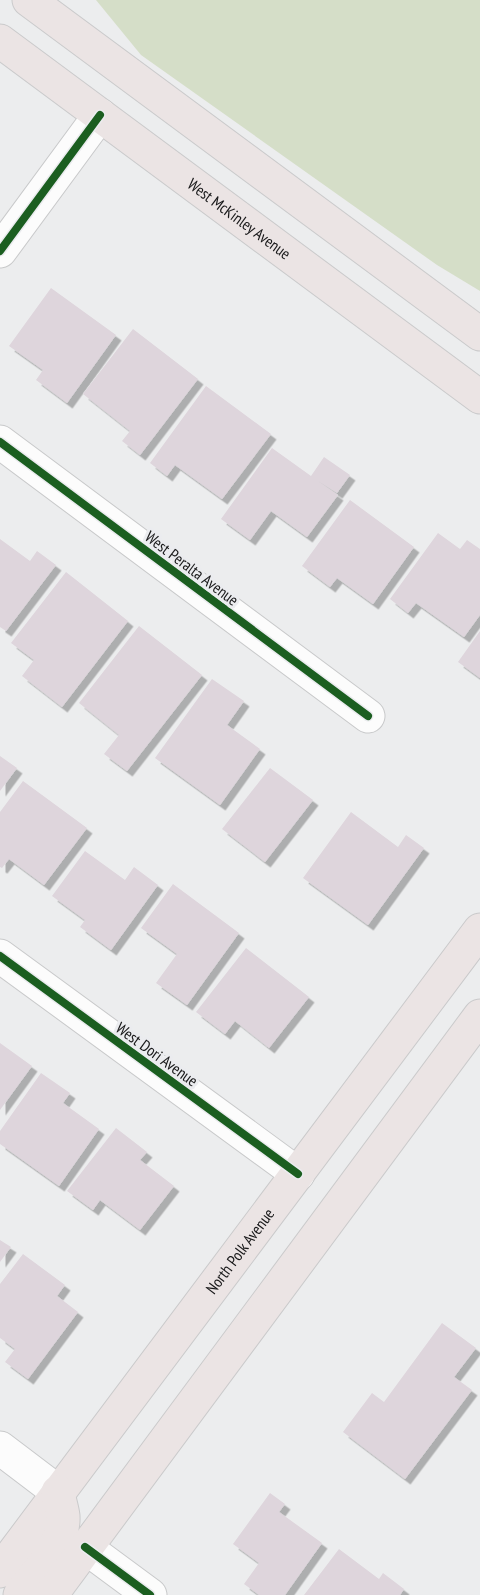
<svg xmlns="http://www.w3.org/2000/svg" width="480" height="1595" viewBox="0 0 480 1595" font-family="'PT Sans Narrow',sans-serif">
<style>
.green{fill:#d5dec8}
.building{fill:#ded5dc;filter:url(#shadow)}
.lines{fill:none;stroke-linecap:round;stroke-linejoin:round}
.minor-casing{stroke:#c8c9ca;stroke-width:35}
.major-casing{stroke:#cacacb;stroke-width:35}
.minor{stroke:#fcfcfc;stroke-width:33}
.major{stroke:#ebe4e4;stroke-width:33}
.cycleway-casing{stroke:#ebecef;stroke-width:11}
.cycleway{stroke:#1b5e20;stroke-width:8}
.labels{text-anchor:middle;stroke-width:6;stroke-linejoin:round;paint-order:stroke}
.street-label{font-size:16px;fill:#181819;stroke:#ebecef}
</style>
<defs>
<filter id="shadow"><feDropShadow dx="5.5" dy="5.5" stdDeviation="0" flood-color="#0004"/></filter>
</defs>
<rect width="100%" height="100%" fill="#ecedee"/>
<!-- green -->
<path class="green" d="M96,0H480V291L437,265L141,55Z"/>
<!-- building -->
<g class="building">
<path d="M51,288L116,335L67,403L36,380L43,370L9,346Z"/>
<path d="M133,329L198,379L140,455L122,441L130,431L83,394Z"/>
<path d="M206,386L271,434L222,499L175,465L167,476L150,463Z"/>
<path d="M272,448L311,476L324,457L350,475L337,493L318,481L338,495L307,537L271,511L250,540L221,519Z"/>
<path d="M350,500L414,547L373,604L337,578L330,587L302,566Z"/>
<path d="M438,533L460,549L467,540L480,549V615L464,637L416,603L408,613L390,599Z"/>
<path d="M0,539L30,561L37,551L56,565L6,631L0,627Z"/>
<path d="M66,572L128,621L62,707L22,676L34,660L11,643Z"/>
<path d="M139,626L202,675L127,771L104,754L119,735L79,703Z"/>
<path d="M480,631V678L458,662Z"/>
<path d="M212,679L244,701L227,725L260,749L220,805L155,758Z"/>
<path d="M0,756L17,768L0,791Z"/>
<path d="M270,768L313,800L265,862L222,829Z"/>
<path d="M23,781L87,828L44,885L9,859L2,868L0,867V812Z"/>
<path d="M351,812L398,847L406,835L424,848L368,925L303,878Z"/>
<path d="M85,851L125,880L134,867L158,885L111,950L80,927L85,920L52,896Z"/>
<path d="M173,884L239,933L187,1005L156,983L177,954L141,928Z"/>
<path d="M246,948L309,997L269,1048L235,1021L225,1034L196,1012Z"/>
<path d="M0,1043L32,1066L0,1110Z"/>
<path d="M41,1073L70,1093L63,1103L99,1129L59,1186L0,1144V1131Z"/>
<path d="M116,1128L147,1152L140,1160L174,1186L140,1230L100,1200L93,1210L67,1191Z"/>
<path d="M0,1240L11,1247L0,1262Z"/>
<path d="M23,1254L65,1285L57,1296L78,1312L28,1379L5,1362L15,1349L0,1338V1284Z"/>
<path d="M442,1323L476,1348L454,1377L472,1390L405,1479L343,1432L372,1393L384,1402Z"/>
<path d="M270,1493L285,1504L279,1512L322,1543L285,1595H259L244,1584L259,1563L233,1544Z"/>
<path d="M339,1549L379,1579L383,1573L404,1589L400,1595H304Z"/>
</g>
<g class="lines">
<!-- minor casing -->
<g class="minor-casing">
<g id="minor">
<path d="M0,251L100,115"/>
<path d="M0,442L368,716"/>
<path d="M0,956L298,1174"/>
<path d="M0,1448L58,1492"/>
<path d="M85,1547L150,1595"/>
</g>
</g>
<!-- major casing -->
<g class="major-casing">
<g id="major">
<path d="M29,0L480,334"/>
<path id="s1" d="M0,41L480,397"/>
<path id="s2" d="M0,1571L480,930"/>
<path d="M20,1595C36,1573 65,1545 63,1516C62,1508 59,1500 58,1492"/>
<path d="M51,1595L480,1016"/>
</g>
</g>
<!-- minor -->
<use href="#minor" class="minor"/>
<!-- major -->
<use href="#major" class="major"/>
<!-- cycleway casing -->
<g class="cycleway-casing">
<g id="cycleway">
<path d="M0,251L100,115"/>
<path d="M0,442L368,716"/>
<path d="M0,956L298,1174"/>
<path d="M85,1547L150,1595"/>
</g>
</g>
<!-- cycleway -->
<use href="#cycleway" class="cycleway"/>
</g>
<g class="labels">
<!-- street labels -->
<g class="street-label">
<text dy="6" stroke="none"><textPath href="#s1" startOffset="298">West McKinley Avenue</textPath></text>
<text transform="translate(192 568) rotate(37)" y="6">West Peralta Avenue</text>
<text transform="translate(157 1054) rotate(36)" y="6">West Dori Avenue</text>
<text dy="6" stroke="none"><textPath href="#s2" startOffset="400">North Polk Avenue</textPath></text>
</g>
</g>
</svg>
